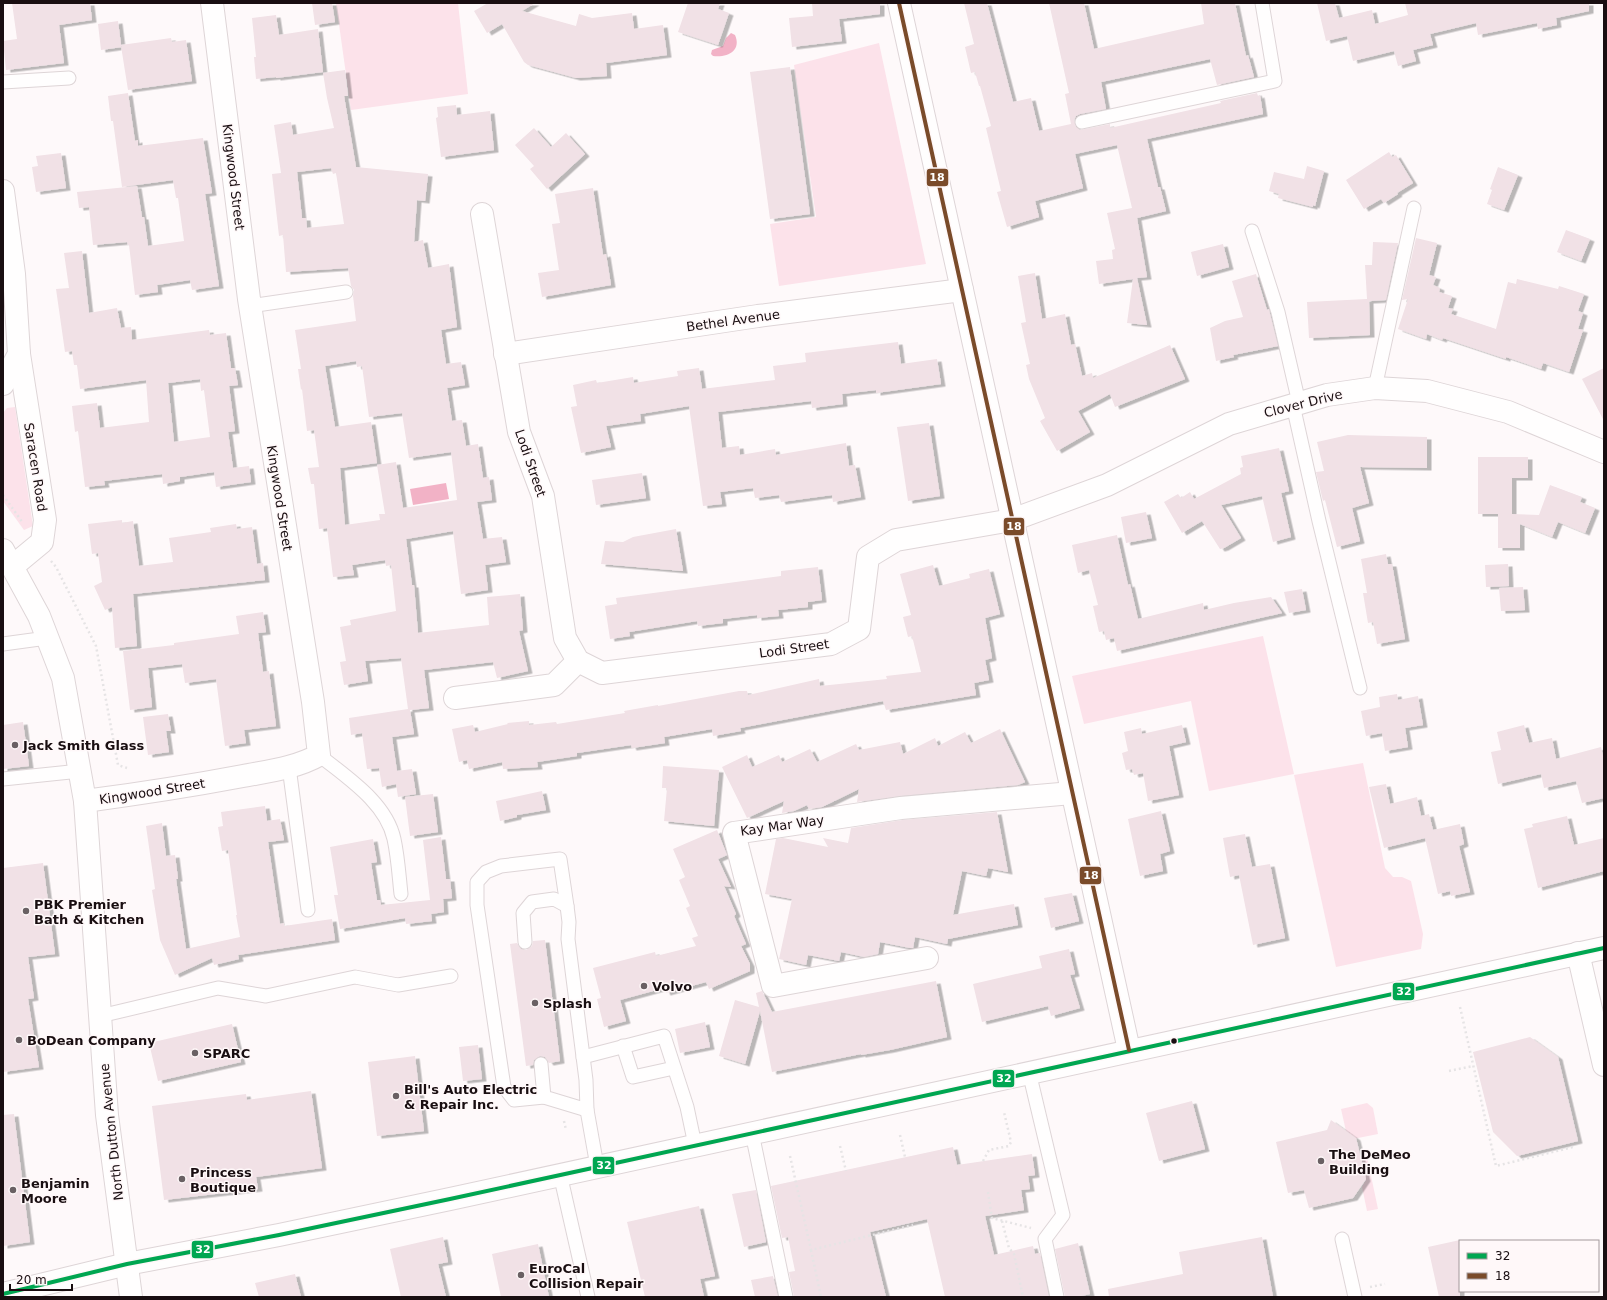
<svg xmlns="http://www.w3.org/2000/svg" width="1607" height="1300" viewBox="0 0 1607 1300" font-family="'DejaVu Sans',sans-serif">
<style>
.green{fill:#fce2ea}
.water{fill:#f2b2c6}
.building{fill:#f1e1e6;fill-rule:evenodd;filter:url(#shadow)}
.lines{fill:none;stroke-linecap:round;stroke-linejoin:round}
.service-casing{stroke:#ded5d7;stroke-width:15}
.minor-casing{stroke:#ded5d7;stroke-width:24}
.secondary-casing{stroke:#ded5d7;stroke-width:24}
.path{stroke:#e6e4e5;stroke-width:2.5;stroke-dasharray:2 3;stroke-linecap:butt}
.service{stroke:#fffefe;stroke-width:13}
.minor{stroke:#fffefe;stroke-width:22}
.secondary{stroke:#fffefe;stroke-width:22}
.bus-1-casing{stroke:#fff8f9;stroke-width:7}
.bus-2-casing{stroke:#fff8f9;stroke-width:7}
.bus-1{stroke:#00a651;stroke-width:4}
.bus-2{stroke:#7a4b2a;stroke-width:4}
.poi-dot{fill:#696063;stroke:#fff8f9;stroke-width:1.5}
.bus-dot{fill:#190e11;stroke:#fff8f9;stroke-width:1.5}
.labels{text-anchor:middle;stroke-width:3;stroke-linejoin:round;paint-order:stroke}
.street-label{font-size:13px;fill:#190e11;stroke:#fff8f9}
.poi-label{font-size:13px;font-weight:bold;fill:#190e11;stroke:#fff8f9;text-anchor:start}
.line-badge{stroke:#fff8f9;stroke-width:1.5}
.badge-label{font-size:11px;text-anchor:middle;font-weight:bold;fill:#fff}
</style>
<defs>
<filter id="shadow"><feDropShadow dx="4.5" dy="2.5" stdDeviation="0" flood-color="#0004"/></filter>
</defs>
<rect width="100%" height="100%" fill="#fef9fa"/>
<!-- green -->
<g class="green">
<path d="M336,3H458L468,94L351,110Z"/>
<path d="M879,43L926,264L779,286L770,224L816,217L794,65Z"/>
<path d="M15,407L33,526L24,530L3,501V413L7,408Z"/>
<path d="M1263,636L1294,774L1209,791L1191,701L1084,724L1072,676Z"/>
<path d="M1363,763L1385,868L1393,877H1402L1411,881L1423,934L1421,949L1336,967L1294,775Z"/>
<path d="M1367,1103L1373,1108L1378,1134L1348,1140L1341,1109Z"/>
<path d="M1366,1152L1378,1209L1367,1211L1362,1187L1366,1180L1361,1153Z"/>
</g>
<!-- water -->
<g class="water">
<path d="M731,33L735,35C742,51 727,58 713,56L711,54L712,50L723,46L726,38Z"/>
<path d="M446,483L449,499L413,505L410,489Z"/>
</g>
<!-- building -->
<g class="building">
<path d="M12,3H90L92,20L59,25L64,63L6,70L3,41L17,39Z"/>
<path d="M312,3H332L335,22L315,25Z"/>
<path d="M488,3H535L522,11L576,26L579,14L592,18L632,13L634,29L663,25L667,55L606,63L607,76L576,78L528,65L524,62L502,24L487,33L474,11Z"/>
<path d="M688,3H720L718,9L729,13L718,45L678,32Z"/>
<path d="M812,3H880V14L839,19L842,41L792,47L789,18L813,16Z"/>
<path d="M964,3H987L1013,102L1031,98L1039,131L1071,124L1065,94L1069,93L1049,3H1084L1094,49L1204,24L1201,3H1235L1246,56L1248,55L1254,77L1217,85L1210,59L1101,82L1106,109L1080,114L1076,116L1074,120L1076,127L1080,130L1110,124V128L1221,103L1220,101L1257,93L1258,96L1260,95L1263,114L1147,139L1158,187H1160L1166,211L1137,218L1147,277L1137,278L1147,325L1127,323L1133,279L1099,284L1096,261L1113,259L1112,250L1115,249L1107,213L1132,208L1117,145L1075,154L1083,188L1035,201L1039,217L1007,227L997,192L1001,191L986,128L991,126L980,86H979L975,72L971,73L965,47L974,44Z"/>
<path d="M1317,3H1335L1339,18L1372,10L1375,24L1408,15L1405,3H1589V11L1556,18L1557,25L1538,29L1537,23L1478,35L1476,23L1430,34L1433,45L1413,50L1416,61L1398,66L1394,51L1353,61L1347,36L1326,41Z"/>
<path d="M276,15L279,35L318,29L323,72L276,78V77L256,79L254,57H256L252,18Z"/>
<path d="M118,21L121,45L171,38L172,42L186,40L192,81L128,90L121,46L122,47L101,50L98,24Z"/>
<path d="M790,67L810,214L770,219L750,72Z"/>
<path d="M345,70L348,96H344L356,167L428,174L425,201L417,200L414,242L423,240L428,268L449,264L457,327L441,330L446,364L461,362L465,385L447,388L452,421L462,420L466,446L478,444L483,478L489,477L492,500L477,502L483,539L502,537L506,562L485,565L488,590L461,594L453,531L406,539L412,585H414L418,633L489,625L487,597L520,594L523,630L519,631L528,671L497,678L493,662L424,670L429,708L410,710L414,734L392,737L397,771L412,769L416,794L398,797L396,784L382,787L379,768L367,769L362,733L351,735L349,718L408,709L401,658L365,661L368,681L344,685L340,662L346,661L340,627L351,625L350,620L396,611L391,565L386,566L385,560L352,565L354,575L333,577L327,528L319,529L314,484H311L308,468L319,467L314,430L307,431L302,389L301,390L298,369H301L295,330L356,321L353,296L354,290L351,286L348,268L286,272L283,235L279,236L272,174L281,173L274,125L291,122L293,135L334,128L327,98L323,73ZM331,168L333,174L336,173L344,224L307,228L306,218H302L297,172ZM356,361L357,367L362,366L369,417L402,413L409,458L451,452L457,500L403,508L396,462L377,465L385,514H379L380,520L345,525L340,468L377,463L371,422L335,427L325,366Z"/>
<path d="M128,93L135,141L138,140V146L203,138L212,193L205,194L219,286L192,290L190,280L157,285L158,292L135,295L129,245H128L127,242L93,245L89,207L79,208L77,192L137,186L142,217H144L148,246L184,241L178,198H176L173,180L122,187L113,121H111L108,96Z"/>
<path d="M456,105L457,115L490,111L494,150L441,157L436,118L438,117L437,107Z"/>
<path d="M534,128L551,147L566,133L585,154L547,189L530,169L534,166L515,145Z"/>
<path d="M1389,152L1392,157L1396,155L1413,183L1397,193L1398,194L1384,203L1381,199L1364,209L1346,180Z"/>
<path d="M61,153L66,188L36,192L32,167L38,166L36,156Z"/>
<path d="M1307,166L1324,171L1315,206L1313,205V207L1278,198L1279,194L1269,191L1274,172L1304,179Z"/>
<path d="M1498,167L1518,175L1504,210L1487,204L1492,190L1490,189Z"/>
<path d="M593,188L603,255L606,254L611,285L542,297L538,273L559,270L552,224L560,223L555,194Z"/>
<path d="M1566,230L1590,239L1581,261L1557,252Z"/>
<path d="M1416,238L1437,243L1429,275L1436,277L1433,285L1440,288L1439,292L1452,296L1448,308L1453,309L1451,314L1496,329L1508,282L1516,284L1517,279L1558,289L1559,286L1584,294L1578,311L1583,313L1578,329L1583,330L1569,372L1543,363L1541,369L1506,357V359L1443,338L1442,340L1427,334L1426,339L1398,329L1408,299L1402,300Z"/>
<path d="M1373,242L1398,243L1386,300L1369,301L1370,335L1309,338L1307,302L1367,299L1365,265H1372Z"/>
<path d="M1223,244L1229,267L1197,276L1191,252Z"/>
<path d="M82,251L89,313L117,308L121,328L131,327L132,340L209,330L210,335L226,333L231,368H235L238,385L229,386L235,431L228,432L233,468L249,466L251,482L216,487L214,472L180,477V481L163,484L162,474L104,481L105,485L85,487L78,431L75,432L72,406L97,403L100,428L149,422L146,380L80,389L77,365H74L72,351L65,352L56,289L69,288L64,253ZM200,379L201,391L204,390L210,437L174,442L168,383Z"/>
<path d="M1035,273L1042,319L1065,314L1071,345L1075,344L1082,376L1092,373L1093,378L1170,345L1185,379L1115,407L1110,394L1078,411L1090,432L1057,451L1040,421L1045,418L1029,379L1026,365L1030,364L1021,323L1026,322L1018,276Z"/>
<path d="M1256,274L1267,310L1269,309L1270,314L1278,346L1233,355L1234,357L1216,361L1210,328L1225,321L1243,317L1232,281Z"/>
<path d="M898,342L901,364L937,359L941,384L876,393V390L842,394L843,404L812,408L811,401L718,412L722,448L739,446L740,455L775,449L776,455L846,443L849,466L855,465L861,497L833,502L832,495L781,502L779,495L755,498L753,488L720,492L722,504L703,506L689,406L640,414L641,421L606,426L611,447L581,453L571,407L577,406L573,385L596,380L597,383L633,377L634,383L678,376L677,371L699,368L702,389L775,380L773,366L806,362L805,353Z"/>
<path d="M1604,368V421L1582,379Z"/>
<path d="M929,423L940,496L908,501L897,427Z"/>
<path d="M1348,435L1427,437V468L1360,467L1369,503L1352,508L1360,541L1337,547L1325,500L1323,501L1316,472L1324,471L1317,442Z"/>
<path d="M1279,448L1289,491L1281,493L1291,537L1273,542L1262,496L1221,505L1241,538L1224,548L1220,549L1202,521L1182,533L1164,502L1178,494L1181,498L1190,492L1194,499L1241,474L1240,468L1243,467L1241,456Z"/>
<path d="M1478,457H1528V478H1512V514L1539,515L1550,485L1582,497L1580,502L1595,508L1585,533L1558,522L1552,537L1520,524V548H1498V514H1478Z"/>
<path d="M642,473L646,498L596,505L592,480Z"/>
<path d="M1146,512L1152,538L1126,543L1121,517Z"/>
<path d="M122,520V523L133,521L139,566L173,562L169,538L211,532L210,528L236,524L237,529L252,527L257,564L263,563L265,580L133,594L137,646L115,648L112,607L105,610L94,586L102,582L98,553L92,554L88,524Z"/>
<path d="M676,529L683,571L601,564L605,541L623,542L633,537Z"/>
<path d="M1117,535L1128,585L1130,584L1138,619L1203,603L1204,610L1234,603L1271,597L1282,613L1117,651L1114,638L1106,640L1104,631L1099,632L1093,606L1098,605L1089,570L1078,573L1072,545Z"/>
<path d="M1386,554L1388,564H1392L1405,639L1377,644L1373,622L1368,623L1363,593H1367L1361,559Z"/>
<path d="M1508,564L1509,586L1486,587L1485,565Z"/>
<path d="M933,565L939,586L970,578L969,574L989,569L1000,614L985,618L992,658L985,660L989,680L974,683L976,695L886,710L883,701L740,728L741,731L713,736L712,729L664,737L665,743L632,748L631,745L577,753V756L537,762L538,767L503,769L502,762L469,769L467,760L459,762L452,729L473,725L475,732L508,724L507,723L529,721V725L556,722L557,724L625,713L624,711L658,705V706L739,691H747L748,695L819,679L820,686L887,679L886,676L921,672L912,636L908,637L903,617L911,615L900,574Z"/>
<path d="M818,567L822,600L808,602V607L778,610L779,616L757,618V615L723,619V623L698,626L697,621L629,632L630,636L610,639L605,606L617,604L616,598L781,576V571Z"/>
<path d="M1523,587L1525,610L1501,611L1499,588Z"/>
<path d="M1302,589L1306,610L1289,613L1284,592Z"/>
<path d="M263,612L266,632L258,633L263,672L269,671L276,726L244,730L246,743L225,746L216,679L185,683L182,664L148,668L152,707L130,710L123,651L174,645V643L239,634L236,616Z"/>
<path d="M1397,694L1398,700L1418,696L1423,725L1405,728L1408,747L1385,751L1382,733L1366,736L1361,711L1380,707L1379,697Z"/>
<path d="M168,714L171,731H166L169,752L148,755L143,717Z"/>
<path d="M23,722L29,766L3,769V725Z"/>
<path d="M1182,725L1186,742L1169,746L1179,795L1148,801L1143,773L1134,775L1132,769L1126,770L1122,753L1128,751L1124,732L1141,728L1142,734Z"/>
<path d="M1524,725L1529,743L1552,738L1556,759L1601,747L1604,760V798L1582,803L1576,781L1544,788L1541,774L1498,784L1491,752L1501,750L1497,732Z"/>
<path d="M1000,729L1025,782L1018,785L900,796L857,802L859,789L822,807L809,809L807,805L794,811L782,813L784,801L747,818L722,767L747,755L752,767L779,755L782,762L810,749L817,762L856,744L859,750L900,742L903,754L935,738L938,746L965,732L971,743Z"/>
<path d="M663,766L719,770L714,826L664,821L667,788H662Z"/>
<path d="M1386,784L1390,804L1417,797L1421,816L1429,814L1433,830L1460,824L1464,844L1459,846L1470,892L1451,896L1450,891L1438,894L1425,838L1384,848L1369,787Z"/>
<path d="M542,791L546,810L517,815V817L500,821L496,801Z"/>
<path d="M433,794L438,832L410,836L405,797Z"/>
<path d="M265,806L267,821L280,819L284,840L268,842L280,924L284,923V926L332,919L335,940L238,955L239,959L214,965L212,958L175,975L160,940L152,890L155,889L146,826L162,823L166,856L175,855L178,879H176L186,949L240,937L236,915H237L228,850L222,851L218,827L223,826L221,812Z"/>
<path d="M1161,811L1170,851L1160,854L1163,871L1140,876L1128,819Z"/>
<path d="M997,812L1008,872L988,868L986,876L962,871L953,915L1014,904L1018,925L948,939L947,944L915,937L913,948H910L880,942L878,954L864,957L841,952L839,961L808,955L806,965L779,959L792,899L765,894L776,839L783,838L828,847L823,838L848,843L851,828L902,820Z"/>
<path d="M1567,816L1574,845L1604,838V871L1538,888L1524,829L1533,827L1532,824Z"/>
<path d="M717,830L727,855L718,859L731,887L724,886L736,914L734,916L746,944L741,946L750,964V971L709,989L706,982L666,993L664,988L620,1000L626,1021L604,1027L597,999L601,998L593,968L655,952L656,956L696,946L692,938L698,936L686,908L690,906L679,880L685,877L673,849Z"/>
<path d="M1245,834L1252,867L1270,864L1285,938L1253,945L1239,875L1230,877L1223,838Z"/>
<path d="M441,837L446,879H450L452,898L443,899L444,912L431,914L432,921L406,924L405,918L340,929L334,895H338L330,847L373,839L377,862L371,863L377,900H380L381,905L430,900L423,840Z"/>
<path d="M43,863L55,954L28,957L34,998L28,999L39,1067L3,1072V868Z"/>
<path d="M1072,893L1079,921L1051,928L1044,898Z"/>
<path d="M545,940L560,1061L549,1063L545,1057L540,1056L534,1060L533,1065L526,1066L510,944L517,943L521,949L526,950L532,946L533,941Z"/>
<path d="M1069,949L1075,974L1070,975L1080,1008L1051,1016L1048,1006L982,1022L973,984L1042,968L1039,956Z"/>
<path d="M936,981L947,1037L890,1050L861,1055V1054L772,1072L760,1011L745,1064L719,1056L735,1000L759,1007L756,993L762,991L772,1012Z"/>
<path d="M705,1022L710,1047L680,1053L675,1029Z"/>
<path d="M232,1024L241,1062L158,1081L149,1043Z"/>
<path d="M1530,1037L1558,1057L1578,1141L1517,1156L1493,1132L1473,1052Z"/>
<path d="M478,1045L482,1079L463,1081L459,1047Z"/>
<path d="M415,1056L424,1131L377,1136L368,1062Z"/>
<path d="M311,1091L322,1168L256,1177L258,1189L164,1200L152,1106L246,1094L247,1100Z"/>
<path d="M1192,1101L1205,1149L1159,1161L1146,1113Z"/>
<path d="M14,1114L30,1242L3,1246V1115Z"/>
<path d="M1331,1120L1356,1138L1366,1179L1353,1198L1309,1208L1304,1190L1288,1193L1276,1142L1327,1130Z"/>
<path d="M953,1147L957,1165L1032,1154L1035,1175L1028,1176L1030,1189L1021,1190L1024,1210L985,1216L994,1255L1033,1246L1035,1254L1040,1253L1049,1297H945L927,1219L870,1232L886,1297H794L789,1272L795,1271L788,1237L782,1238L771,1186Z"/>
<path d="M756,1190L766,1242L744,1247L732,1194Z"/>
<path d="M699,1206L715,1276L700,1279L704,1297H645L627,1222Z"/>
<path d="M443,1237L448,1262L438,1264L446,1297H401L390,1249Z"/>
<path d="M1262,1237L1273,1297H1109L1108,1289L1183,1274L1179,1252Z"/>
<path d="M1460,1240V1297H1439L1428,1247Z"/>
<path d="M1078,1243L1090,1294L1077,1297H1065L1055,1249Z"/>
<path d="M538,1244L549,1297H501L492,1254Z"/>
<path d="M295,1274L301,1297H259L255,1283Z"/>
<path d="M773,1276L778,1297H755L751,1280Z"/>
</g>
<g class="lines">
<!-- service casing -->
<g class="service-casing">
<g id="service">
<path d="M3,82L69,78"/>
<path d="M1082,122L1275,81L1262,3"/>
<path d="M1252,231L1278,312L1299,403"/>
<path d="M250,306L346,292"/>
<path d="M1375,388L1414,208"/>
<path d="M1293,405L1319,521L1360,688"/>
<path d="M3,644L47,638"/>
<path d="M319,755C346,777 386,802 394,839C398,857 399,876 401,894"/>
<path d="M289,767L308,910"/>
<path d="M3,779L80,771"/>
<path d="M525,942L523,913L532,902L554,899L567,906L569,922L568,939L586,1080L587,1110L544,1097L541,1064"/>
<path d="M100,1016L218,988L266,996L355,977L398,985L451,976"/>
<path d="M623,1046L633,1077L674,1068"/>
<path d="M583,1057L664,1036L687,1107L695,1145"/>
<path d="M1029,1072L1063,1215L1045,1239L1057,1297"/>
<path d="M544,1097L514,1100L504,1087L477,905V882L486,872L501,866L560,859L567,906"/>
<path d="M587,1110L597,1166"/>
<path d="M752,1133L786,1297"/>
<path d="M560,1174L588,1297"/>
<path d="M1342,1239L1355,1297"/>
</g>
</g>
<!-- minor casing -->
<g class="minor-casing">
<g id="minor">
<path d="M899,3L1129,1050"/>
<path d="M3,191L14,274L19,354L3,384"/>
<path d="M482,214L519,432L543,496L565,638L578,661L602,673L831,644L859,629L868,557L896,540L1012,520L1107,485L1229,424L1327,395L1375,388L1427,391L1508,412L1604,452"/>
<path d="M505,354L758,316L962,290"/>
<path d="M13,566L42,542L45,520L19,354"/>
<path d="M455,698L554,685L578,661"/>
<path d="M85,801C138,794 190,786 243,776C269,771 296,768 319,755L313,702L249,299L212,3"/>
<path d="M1578,953L1604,1065"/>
<path d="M927,958L773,986L734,833L901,808L1072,793"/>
</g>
</g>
<!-- secondary casing -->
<g class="secondary-casing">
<g id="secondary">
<path d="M3,550L39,616L63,678L85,801L107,1115L131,1297"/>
<path d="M3,1294L127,1264L279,1235L450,1199L1604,948"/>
</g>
</g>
<!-- path -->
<g class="path">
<path d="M3,495L23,523"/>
<path d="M51,561L56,567L96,646L118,765L127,768"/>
<path d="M1460,1007L1496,1166L1573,1147"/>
<path d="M1449,1071L1473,1066"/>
<path d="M564,1121L566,1130"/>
<path d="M900,1135L905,1157"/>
<path d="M840,1146L846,1171"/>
<path d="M790,1156L811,1250L913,1225"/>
<path d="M983,1161L989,1150L1009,1146L1011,1142L1004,1112"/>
<path d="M988,1192L992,1218L1031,1228"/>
<path d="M1002,1221L1009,1248L1014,1254L1023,1297"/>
<path d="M811,1250L821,1297"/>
<path d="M1370,1287L1385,1284"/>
</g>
<!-- service -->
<use href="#service" class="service"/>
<!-- minor -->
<use href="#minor" class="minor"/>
<!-- secondary -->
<use href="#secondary" class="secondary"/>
<!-- bus-1 casing -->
<g class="bus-1-casing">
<path id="bus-1" d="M3,1294L127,1264L279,1235L450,1199L1604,948"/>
</g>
<!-- bus-2 casing -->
<g class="bus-2-casing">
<path id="bus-2" d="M899,3L1129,1050"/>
</g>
<!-- bus-1 -->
<use href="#bus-1" class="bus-1"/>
<!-- bus-2 -->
<use href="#bus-2" class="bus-2"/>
</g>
<!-- markers -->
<g class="poi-dot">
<circle cx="15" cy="745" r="4"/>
<circle cx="26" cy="911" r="4"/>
<circle cx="644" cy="986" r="4"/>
<circle cx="535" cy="1003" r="4"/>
<circle cx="19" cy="1040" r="4"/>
<circle cx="195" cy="1053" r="4"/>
<circle cx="396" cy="1096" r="4"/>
<circle cx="1321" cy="1161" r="4"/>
<circle cx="182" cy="1179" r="4"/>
<circle cx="13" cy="1190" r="4"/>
<circle cx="521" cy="1275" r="4"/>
</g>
<circle class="bus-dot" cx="1174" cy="1041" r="3.5"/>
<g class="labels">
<!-- street labels -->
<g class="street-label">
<text transform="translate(234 177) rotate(83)" y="5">Kingwood Street</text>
<text transform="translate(733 320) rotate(-8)" y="5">Bethel Avenue</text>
<text transform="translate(1303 403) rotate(-14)" y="5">Clover Drive</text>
<text transform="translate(531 463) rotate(71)" y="5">Lodi Street</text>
<text transform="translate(36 467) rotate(81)" y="5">Saracen Road</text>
<text transform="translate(280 498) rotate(81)" y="5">Kingwood Street</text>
<text transform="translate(794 648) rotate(-8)" y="5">Lodi Street</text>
<text transform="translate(152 791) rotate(-9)" y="5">Kingwood Street</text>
<text transform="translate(782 825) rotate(-8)" y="5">Kay Mar Way</text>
<text transform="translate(111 1132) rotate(-96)" y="5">North Dutton Avenue</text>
</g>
<!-- poi labels -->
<g class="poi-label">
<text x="23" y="750">Jack Smith Glass</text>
<text x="34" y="909">PBK Premier<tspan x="34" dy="15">Bath &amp; Kitchen</tspan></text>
<text x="652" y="991">Volvo</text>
<text x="543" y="1008">Splash</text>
<text x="27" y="1045">BoDean Company</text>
<text x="203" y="1058">SPARC</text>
<text x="404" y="1094">Bill's Auto Electric<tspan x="404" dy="15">&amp; Repair Inc.</tspan></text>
<text x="1329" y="1159">The DeMeo<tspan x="1329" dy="15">Building</tspan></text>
<text x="190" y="1177">Princess<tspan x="190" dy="15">Boutique</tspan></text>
<text x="21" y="1188">Benjamin<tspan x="21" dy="15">Moore</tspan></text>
<text x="529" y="1273">EuroCal<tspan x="529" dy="15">Collision Repair</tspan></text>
</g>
</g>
<g class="line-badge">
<rect x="926" y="168" width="23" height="19" rx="4" fill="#7a4b2a"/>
<rect x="1003" y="517" width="22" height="19" rx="4" fill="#7a4b2a"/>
<rect x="1079" y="866" width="23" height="19" rx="4" fill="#7a4b2a"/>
<rect x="1392" y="982" width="23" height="19" rx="4" fill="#00a651"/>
<rect x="992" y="1069" width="23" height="19" rx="4" fill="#00a651"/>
<rect x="592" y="1156" width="23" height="19" rx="4" fill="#00a651"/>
<rect x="191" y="1240" width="23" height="19" rx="4" fill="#00a651"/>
</g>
<g class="badge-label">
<text x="937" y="181">18</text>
<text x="1014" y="530">18</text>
<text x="1091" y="879">18</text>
<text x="1404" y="995">32</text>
<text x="1004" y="1082">32</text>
<text x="604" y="1169">32</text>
<text x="203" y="1253">32</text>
</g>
<!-- border -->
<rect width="1607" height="1300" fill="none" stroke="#190e11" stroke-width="8"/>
<!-- legend -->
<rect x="1459" y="1240" width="140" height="52" fill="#fff8f9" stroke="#a39a9c"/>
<rect x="1467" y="1253" width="20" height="6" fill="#00a651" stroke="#a39a9c"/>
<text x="1495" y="1260" font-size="12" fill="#190e11">32</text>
<rect x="1467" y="1273" width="20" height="6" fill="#7a4b2a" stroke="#a39a9c"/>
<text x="1495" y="1280" font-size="12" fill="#190e11">18</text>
<!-- scale -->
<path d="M10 1284v6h62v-6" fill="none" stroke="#190e11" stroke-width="2"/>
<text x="16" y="1284" font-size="12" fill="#190e11" stroke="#fff8f9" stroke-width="3" paint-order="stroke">20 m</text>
</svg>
